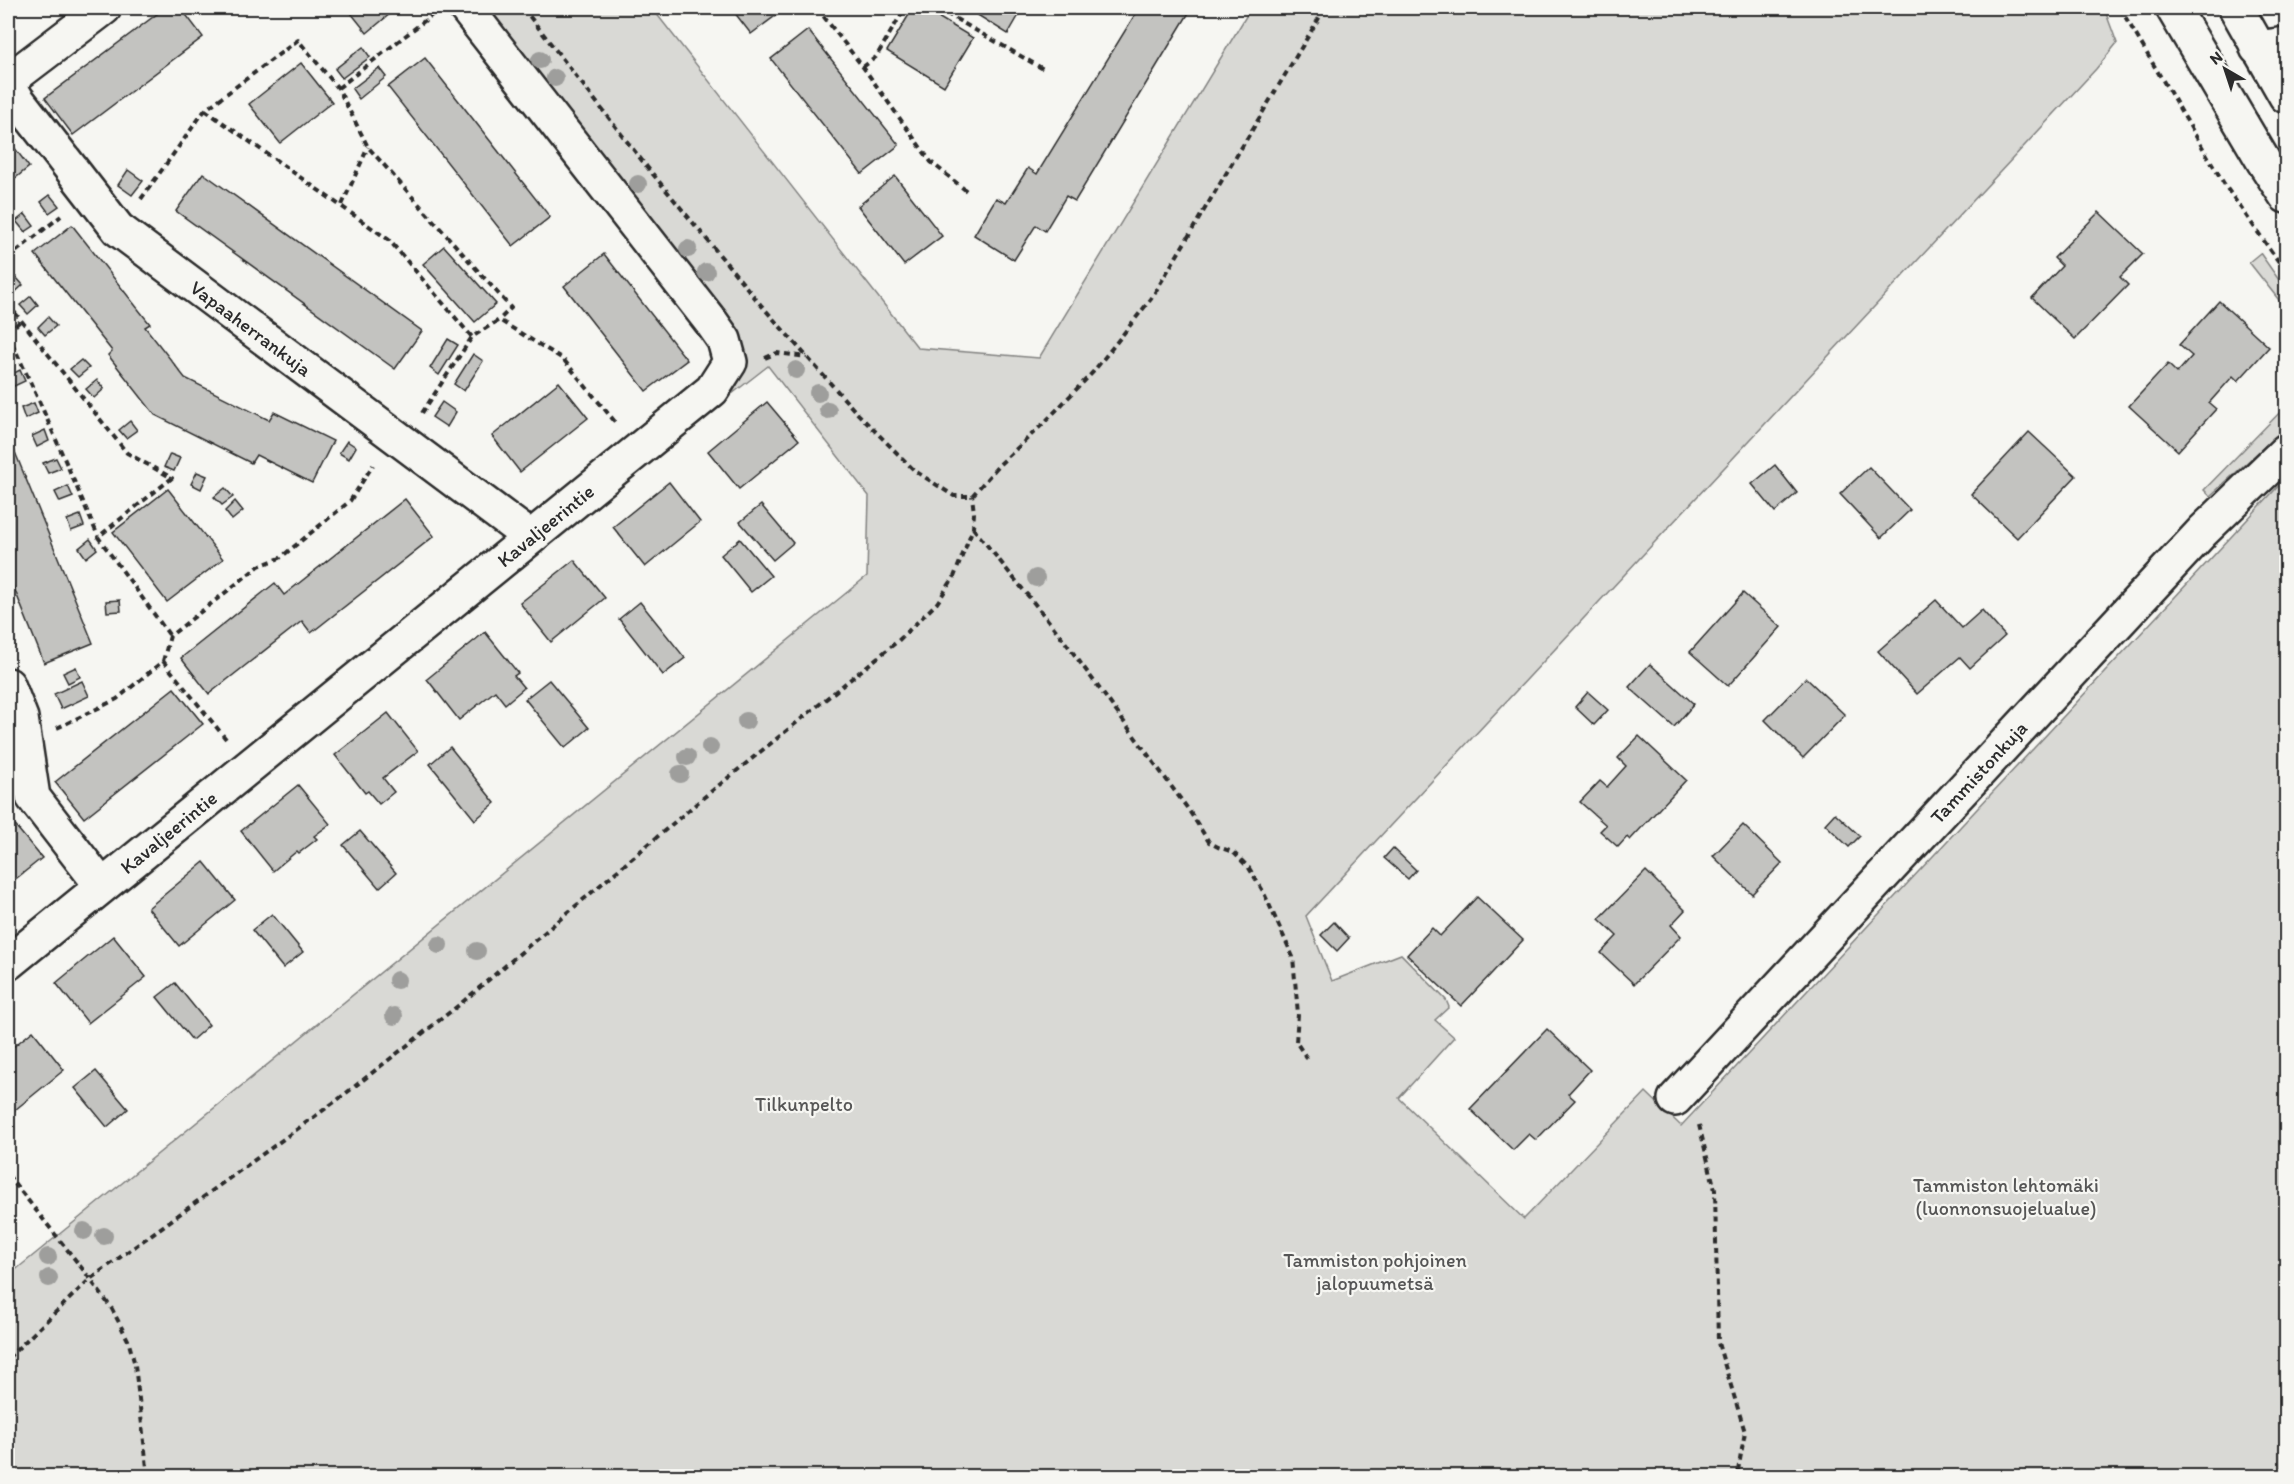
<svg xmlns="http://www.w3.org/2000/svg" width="2294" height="1484" viewBox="0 0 2294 1484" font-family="Itim,sans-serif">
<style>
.green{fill:#d9d9d5;stroke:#828280;stroke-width:1.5}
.building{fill:#c3c3c0;stroke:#2b2b2b;stroke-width:1.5}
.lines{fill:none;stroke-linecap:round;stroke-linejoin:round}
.minor-casing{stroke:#2b2b2b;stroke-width:38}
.major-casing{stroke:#2b2b2b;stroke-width:38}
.path{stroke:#2b2b2b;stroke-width:4;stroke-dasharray:6 4.5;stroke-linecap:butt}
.minor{stroke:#f6f6f2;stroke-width:33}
.major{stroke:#f6f6f2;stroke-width:33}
.tree{fill:#9e9e9c}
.labels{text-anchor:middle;stroke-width:4.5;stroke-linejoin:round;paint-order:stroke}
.street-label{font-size:20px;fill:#2b2b2b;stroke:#f6f6f2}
.park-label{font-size:20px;fill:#565656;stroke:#f6f6f2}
</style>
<rect width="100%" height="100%" fill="#f6f6f2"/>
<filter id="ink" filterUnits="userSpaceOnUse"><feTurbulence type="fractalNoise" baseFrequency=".0167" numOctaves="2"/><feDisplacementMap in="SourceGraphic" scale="12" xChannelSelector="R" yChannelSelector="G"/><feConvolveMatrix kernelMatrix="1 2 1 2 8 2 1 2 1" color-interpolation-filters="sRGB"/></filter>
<g filter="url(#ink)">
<!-- green -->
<g class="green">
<path d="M482,8H652L918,348L1039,358L1251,8H2104L2117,43L2096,69L1306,916L1332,981L1401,954L1446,1000L1449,1007L1435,1020L1454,1037L1399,1098L1524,1219L1646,1092L1681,1126L2286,478V1476H8V1276L867,576L869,496L768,366L732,394L741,377L745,360Z"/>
<path d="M2260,253L2286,290V309L2249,262Z"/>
<path d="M2286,406V427L2210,496L2204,490Z"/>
</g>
<!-- building -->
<g class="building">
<path d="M165,8H181L203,37L73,135L45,98Z"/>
<path d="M347,8H397L367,33Z"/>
<path d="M731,8H786L751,34Z"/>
<path d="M913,8H923L973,38L944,86L887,51Z"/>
<path d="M980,8H1023L1008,34L976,14Z"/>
<path d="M1139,8H1183L1190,11L1075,201L1066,196L1045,231L1036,225L1014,260L974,235L996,198L1006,203L1028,168L1037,174Z"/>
<path d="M808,30L899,145L862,174L771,59Z"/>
<path d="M363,47L370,57L342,78L335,69Z"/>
<path d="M425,58L550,217L513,246L388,87Z"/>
<path d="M301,63L332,102L280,143L249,104Z"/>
<path d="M379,68L386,77L359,99L352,89Z"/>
<path d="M8,139L29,167L8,184Z"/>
<path d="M128,170L143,181L132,195L118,185Z"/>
<path d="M203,173L422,331L395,369L176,211Z"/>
<path d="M895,176L942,236L904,265L858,206Z"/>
<path d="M50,195L59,206L49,213L41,202Z"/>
<path d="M2099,212L2143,254L2120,277L2128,285L2075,339L2032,298L2062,266L2054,258Z"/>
<path d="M25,214L34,226L25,232L16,221Z"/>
<path d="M72,225L150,324L145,327L185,378L269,420L274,412L333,441L312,483L256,455L251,463L155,415L108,355L112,351L35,254Z"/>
<path d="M444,246L496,304L475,322L423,264Z"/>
<path d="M604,254L687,360L646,391L564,286Z"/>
<path d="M16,277L23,285L12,295L8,289V284Z"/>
<path d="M31,296L38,305L28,314L20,305Z"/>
<path d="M2219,301L2269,347L2238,381L2233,376L2209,403L2216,409L2178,451L2129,406L2168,364L2177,373L2192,356L2179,345Z"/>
<path d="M48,317L56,326L45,335L38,327Z"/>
<path d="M448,339L458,345L439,375L430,368Z"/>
<path d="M473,354L483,361L464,391L454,384Z"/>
<path d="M81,360L89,368L78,377L70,369Z"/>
<path d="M20,370L25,381L12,387L8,376Z"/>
<path d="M97,380L104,389L94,398L86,389Z"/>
<path d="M559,382L588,418L520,472L492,436Z"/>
<path d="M442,402L456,412L447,427L432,417Z"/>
<path d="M767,402L799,440L739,489L708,451Z"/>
<path d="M34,403L38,413L25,419L21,408Z"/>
<path d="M130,421L137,430L126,438L119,430Z"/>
<path d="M45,430L49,441L37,447L32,436Z"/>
<path d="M2029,432L2076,476L2017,538L1971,494Z"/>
<path d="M8,435L93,643L44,663L8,573Z"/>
<path d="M347,441L356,447L349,459L339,453Z"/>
<path d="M170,454L180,458L174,471L164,467Z"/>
<path d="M56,458L61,468L48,473L43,463Z"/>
<path d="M1775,465L1797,493L1775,512L1752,484Z"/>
<path d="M1869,467L1910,510L1881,538L1840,494Z"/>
<path d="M197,472L207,476L201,489L191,484Z"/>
<path d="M669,482L700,522L645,567L613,527Z"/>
<path d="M68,486L73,497L60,502L55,492Z"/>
<path d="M225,488L233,497L222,505L214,497Z"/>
<path d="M168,489L223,559L167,602L113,532Z"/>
<path d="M405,499L434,536L311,633L302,621L209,694L181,658L275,583L284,595Z"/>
<path d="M235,501L243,511L232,520L225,511Z"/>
<path d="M761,505L793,543L773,560L740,522Z"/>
<path d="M80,515L84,526L71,531L67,520Z"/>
<path d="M90,539L97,549L86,558L79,548Z"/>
<path d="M740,539L771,576L751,592L721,555Z"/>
<path d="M574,560L605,598L551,642L520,603Z"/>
<path d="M1743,593L1781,627L1728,686L1690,652Z"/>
<path d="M120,600L121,611L107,612L106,601Z"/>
<path d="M1936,600L1962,628L1982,610L2005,636L1970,668L1960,657L1917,694L1878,651Z"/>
<path d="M640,602L685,658L663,675L619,619Z"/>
<path d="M485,632L518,673L514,676L524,688L505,704L495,691L459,720L427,679Z"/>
<path d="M1650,664L1694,704L1674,727L1629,687Z"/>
<path d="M76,667L80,677L68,683L63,673Z"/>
<path d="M1806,678L1845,715L1803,758L1765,720Z"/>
<path d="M549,680L589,728L565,748L525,699Z"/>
<path d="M82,681L89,696L61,709L54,694Z"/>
<path d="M174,688L203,724L84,818L55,782Z"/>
<path d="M1588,692L1608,710L1594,725L1575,707Z"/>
<path d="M388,713L418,751L383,778L394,792L379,804L368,791L365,793L335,755Z"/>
<path d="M1639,736L1686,780L1630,840L1627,837L1618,847L1600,831L1606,825L1580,802L1600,781L1607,787L1626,766L1618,758Z"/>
<path d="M450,747L495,803L475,820L430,764Z"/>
<path d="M298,785L330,824L314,836L317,839L299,853L297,851L273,871L241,831Z"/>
<path d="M1835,813L1860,836L1849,847L1825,824Z"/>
<path d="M13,823L42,858L8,885V827Z"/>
<path d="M1743,825L1782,863L1752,894L1713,856Z"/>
<path d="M360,831L396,873L379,888L343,845Z"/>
<path d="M1393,848L1416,870L1408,879L1384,858Z"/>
<path d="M204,862L235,900L179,946L148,908Z"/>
<path d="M1646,871L1685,910L1671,925L1681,936L1634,984L1601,953L1617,936L1599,919Z"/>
<path d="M1477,897L1523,940L1461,1006L1407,955L1432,928L1440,936Z"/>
<path d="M272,914L303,952L283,968L252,930Z"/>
<path d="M1334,922L1349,938L1337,951L1321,935Z"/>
<path d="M113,936L146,977L88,1023L56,983Z"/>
<path d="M175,983L209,1025L192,1040L157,997Z"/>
<path d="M1547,1029L1590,1070L1568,1094L1575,1100L1536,1140L1529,1134L1513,1150L1470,1109Z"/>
<path d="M33,1031L64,1070L10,1114L8,1111V1051Z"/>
<path d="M96,1071L128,1109L107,1127L75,1088Z"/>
</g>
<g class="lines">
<!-- minor casing -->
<g class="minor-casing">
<g id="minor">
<path d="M2257,48L2286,44"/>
<path d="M8,81L104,8"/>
<path id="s1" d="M8,84L17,99L118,229L530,537"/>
<path d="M8,685L21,718L33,797L101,885"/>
<path id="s2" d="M8,963L712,390L730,362L724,340L712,323L466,8"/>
<path id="s3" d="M1675,1099L2203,531L2286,451"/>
</g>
</g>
<!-- major casing -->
<g class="major-casing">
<g id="major">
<path d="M2173,8L2264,162L2286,196"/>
<path d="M2236,8L2286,96"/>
</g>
</g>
<!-- path -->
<g class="path">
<path d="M523,8L647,167L761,305L855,411L915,471L954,496H972L999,465L1044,423L1093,372L1151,299L1325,8"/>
<path d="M817,8L863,67L931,162L969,193"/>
<path d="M937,8L1045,70"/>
<path d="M2120,8L2226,187L2286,272"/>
<path d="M863,67L876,57L905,8"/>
<path d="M338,88L432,15"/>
<path d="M205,110L389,240L472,337"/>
<path d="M141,199L205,110L298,40L338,88L368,147L511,308L499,320"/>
<path d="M342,205L368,147"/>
<path d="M8,258L61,216"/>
<path d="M8,304L127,453L172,478L98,537L170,636"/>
<path d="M8,333L21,320"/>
<path d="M8,334L40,403L98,536"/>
<path d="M765,358L777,353L807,357"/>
<path d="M422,413L472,337L499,320L563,359L616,423"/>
<path d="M973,528L1060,635L1188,809L1209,842L1218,847L1233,852L1249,868L1263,891L1293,957L1298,1014L1296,1042L1308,1060"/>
<path d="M163,661L226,739"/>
<path d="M57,728L117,699L163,661L170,636L259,566L280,558L350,501L373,465"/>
<path d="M1699,1125L1715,1190L1718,1343L1745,1432L1737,1476"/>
<path d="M8,1175L85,1272L112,1309L128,1340L135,1365L148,1476"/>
<path d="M8,1358L90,1279L336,1101L459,1005L703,798L898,641L937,603L954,577L973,528L974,513L972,496"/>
</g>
<!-- minor -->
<use href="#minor" class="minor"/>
<!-- major -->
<use href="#major" class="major"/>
</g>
<!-- trees -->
<g class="tree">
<circle cx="540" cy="60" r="9"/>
<circle cx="555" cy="78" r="9"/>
<circle cx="638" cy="184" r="9"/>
<circle cx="688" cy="249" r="9"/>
<circle cx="706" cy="272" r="9"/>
<circle cx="796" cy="370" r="9"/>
<circle cx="818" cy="393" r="9"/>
<circle cx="828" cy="410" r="9"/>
<circle cx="1036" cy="578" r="9"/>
<circle cx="746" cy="721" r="9"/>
<circle cx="710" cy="747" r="9"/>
<circle cx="687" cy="757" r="9"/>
<circle cx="680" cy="774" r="9"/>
<circle cx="439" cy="945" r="9"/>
<circle cx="477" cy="951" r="9"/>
<circle cx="397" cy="980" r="9"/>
<circle cx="394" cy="1016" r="9"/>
<circle cx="84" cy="1231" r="9"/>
<circle cx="104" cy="1236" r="9"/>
<circle cx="48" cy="1257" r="9"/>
<circle cx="49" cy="1278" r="9"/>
</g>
</g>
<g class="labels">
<!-- street labels -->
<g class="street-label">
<text dy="7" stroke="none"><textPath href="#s1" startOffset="348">Vapaaherrankuja</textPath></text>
<text dy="7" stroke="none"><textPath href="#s2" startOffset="693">Kavaljeerintie</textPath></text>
<text dy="7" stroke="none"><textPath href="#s3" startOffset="446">Tammistonkuja</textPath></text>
<text dy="7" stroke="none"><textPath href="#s2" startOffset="207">Kavaljeerintie</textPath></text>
</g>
<!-- park labels -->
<g class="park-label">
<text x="804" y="1111">Tilkunpelto</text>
<text x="2006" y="1192">Tammiston lehtomäki<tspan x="2006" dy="23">(luonnonsuojelualue)</tspan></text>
<text x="1375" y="1267">Tammiston pohjoinen<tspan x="1375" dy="23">jalopuumetsä</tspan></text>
</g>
</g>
<!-- margin -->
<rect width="2294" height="1484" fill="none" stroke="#f6f6f2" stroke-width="30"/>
<rect x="15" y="15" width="2264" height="1454" fill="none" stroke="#2b2b2b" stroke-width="2" filter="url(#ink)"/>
<!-- north arrow -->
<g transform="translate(2225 69) rotate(321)" stroke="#f6f6f2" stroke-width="4.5" paint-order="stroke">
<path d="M0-4.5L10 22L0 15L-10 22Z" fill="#2b2b2b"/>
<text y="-9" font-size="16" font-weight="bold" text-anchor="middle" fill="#2b2b2b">N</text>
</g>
</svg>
